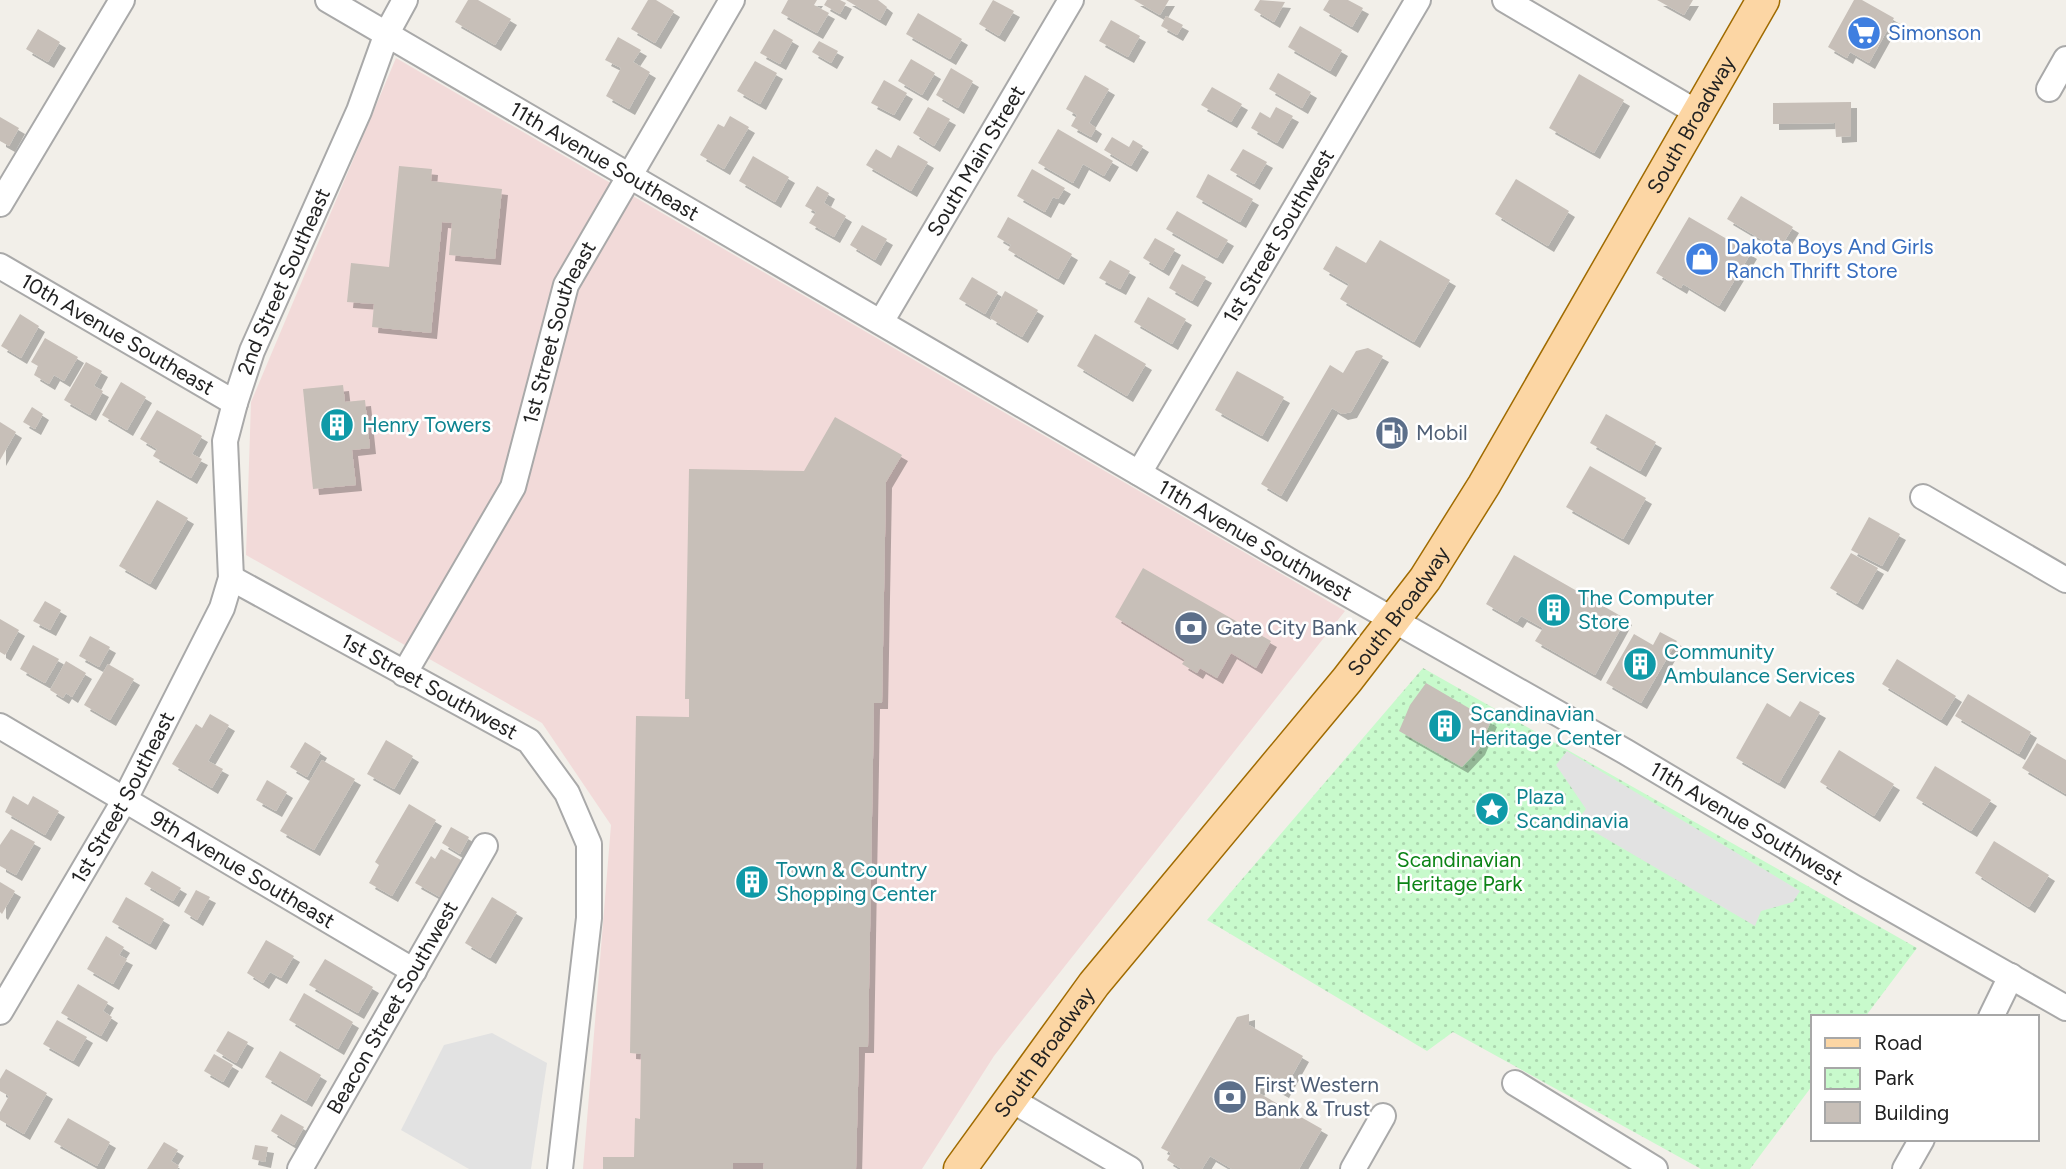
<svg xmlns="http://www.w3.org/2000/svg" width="2066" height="1169" viewBox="0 0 2066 1169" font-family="Figtree,sans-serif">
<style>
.commercial{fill:#f2dad9}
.park{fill:url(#park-dots)}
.parking{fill:#e2e2e2}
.building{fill:#c7bfb8;filter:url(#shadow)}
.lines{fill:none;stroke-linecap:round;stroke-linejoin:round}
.minor-casing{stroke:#a9a9a9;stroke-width:28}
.major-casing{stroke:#a06b00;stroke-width:35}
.minor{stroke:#fff;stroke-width:24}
.major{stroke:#fcd6a4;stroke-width:32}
.labels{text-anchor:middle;stroke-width:5;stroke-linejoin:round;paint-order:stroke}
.shop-label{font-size:21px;fill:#366cbe;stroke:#fff;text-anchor:start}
.street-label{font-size:21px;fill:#222;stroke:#fff}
.culture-label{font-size:21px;fill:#0d838f;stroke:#fff;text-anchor:start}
.service-label{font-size:21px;fill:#4e5e75;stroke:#fff;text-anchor:start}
.park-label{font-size:21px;fill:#0c8416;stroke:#fff}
</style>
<defs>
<pattern id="park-dots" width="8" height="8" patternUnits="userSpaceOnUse" patternTransform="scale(1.75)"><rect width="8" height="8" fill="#c8facc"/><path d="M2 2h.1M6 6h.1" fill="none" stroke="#acd6af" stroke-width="1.8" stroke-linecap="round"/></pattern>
<filter id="shadow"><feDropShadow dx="6" dy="6" stdDeviation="0" flood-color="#0004"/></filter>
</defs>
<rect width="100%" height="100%" fill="#f2efe9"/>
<!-- commercial -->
<path class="commercial" d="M396,58L1345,611L994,1056L922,1169H583L611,825L542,723L246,555L251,402Z"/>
<!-- park -->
<path class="park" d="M1423,668L1917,948L1865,1017H1812V1086L1750,1169H1701L1453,1032L1427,1051L1207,920Z"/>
<!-- parking -->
<g class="parking">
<path d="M1567,751L1800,891L1793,902L1761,911L1755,926L1576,821L1586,809L1556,765Z"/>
<path d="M492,1033L547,1063L531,1169H469L401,1130L444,1045Z"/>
</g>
<!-- building -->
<g class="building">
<path d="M468,0H478L511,19L495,45L455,22Z"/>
<path d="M648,0H656L674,11L655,43L631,29Z"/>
<path d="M788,0H817L814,5L829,13L817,33L781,13Z"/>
<path d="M827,0H840L846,3L840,14L824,5Z"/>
<path d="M846,0H878L887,7L880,20Z"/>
<path d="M993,0L1014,11L999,36L979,24Z"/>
<path d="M1134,0H1169L1160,15Z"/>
<path d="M1260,0L1285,2L1274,22L1254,10Z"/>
<path d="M1329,0H1348L1363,8L1352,27L1323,10Z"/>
<path d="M1657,0H1693L1684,15Z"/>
<path d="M1854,0H1862L1894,18L1869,63L1850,52L1847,58L1828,47Z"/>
<path d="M918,13L962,39L950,59L906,34Z"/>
<path d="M1166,16L1183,25L1177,35L1161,26Z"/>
<path d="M1111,20L1140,36L1128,57L1099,41Z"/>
<path d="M1300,26L1342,50L1330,71L1288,47Z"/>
<path d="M38,29L60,42L48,62L26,49Z"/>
<path d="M774,29L793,40L780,64L760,53Z"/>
<path d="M618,37L641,50L633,62L650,72L629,109L606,96L621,68L605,60Z"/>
<path d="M819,41L838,51L831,63L812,52Z"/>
<path d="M911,59L935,73L922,95L898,81Z"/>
<path d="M755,61L777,73L760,104L737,91Z"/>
<path d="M951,68L973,81L958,108L936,95Z"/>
<path d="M1278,73L1311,92L1302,108L1269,89Z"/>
<path d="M1579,74L1624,100L1594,153L1549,128Z"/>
<path d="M1085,75L1109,89L1089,123L1096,128L1091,137L1071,126L1077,115L1066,109Z"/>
<path d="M884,80L907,93L894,115L871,103Z"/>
<path d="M1212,87L1242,104L1231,122L1201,105Z"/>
<path d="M1851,102V136L1836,137L1835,123L1773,124V103Z"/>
<path d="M928,107L950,119L934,146L913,133Z"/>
<path d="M1276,107L1293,116L1277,143L1251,128L1260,112L1270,118Z"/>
<path d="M730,116L749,127L724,169L700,155L718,124L724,127Z"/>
<path d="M0,117L19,128L9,146L0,141Z"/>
<path d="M1058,129L1113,161L1104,176L1083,164L1073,183L1038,163Z"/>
<path d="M1112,137L1129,147L1133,140L1143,146L1131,166L1104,150Z"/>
<path d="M898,145L928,162L911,191L866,165L876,149L891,158Z"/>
<path d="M1243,149L1267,162L1254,184L1230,170Z"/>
<path d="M753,156L789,177L775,202L739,181Z"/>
<path d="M399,166L432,169L431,181L502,189L495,259L449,255L452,223L442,222L431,333L372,327L374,304L347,302L351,263L389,267Z"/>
<path d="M1032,169L1065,188L1058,199L1053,197L1045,212L1017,196Z"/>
<path d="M1208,174L1253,199L1240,222L1196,197Z"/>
<path d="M1516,179L1569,211L1548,246L1495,214Z"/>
<path d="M817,186L829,193L824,203L846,216L834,237L809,223L816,212L805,206Z"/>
<path d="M1741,196L1793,227L1779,250L1727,219Z"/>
<path d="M1177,211L1228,240L1217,258L1166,229Z"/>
<path d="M1008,217L1072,254L1058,279L1008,250L1011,245L997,237Z"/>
<path d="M1689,217L1751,253L1719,306L1683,284L1681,288L1656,273Z"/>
<path d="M862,225L887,239L875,260L850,245Z"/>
<path d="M1155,238L1175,249L1163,270L1143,258Z"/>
<path d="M1380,240L1450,280L1414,342L1340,299L1349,284L1323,269L1336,246L1366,263Z"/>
<path d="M1110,260L1130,271L1120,289L1099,278Z"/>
<path d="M1182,264L1206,277L1192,301L1169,288Z"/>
<path d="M972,277L998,292L985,314L959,299Z"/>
<path d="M1005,291L1038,310L1022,337L990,318Z"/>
<path d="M1148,297L1186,319L1172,344L1134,322Z"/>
<path d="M20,314L39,326L21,358L1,346Z"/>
<path d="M1095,334L1146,364L1127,396L1077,366Z"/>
<path d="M45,338L78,357L64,381L54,375L49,384L34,375L38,366L31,362Z"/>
<path d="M1368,348L1383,356L1351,412L1342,414L1332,408L1281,496L1261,484L1330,365L1343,373L1356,351Z"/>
<path d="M86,362L102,371L94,386L103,391L90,415L64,400Z"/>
<path d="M1237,371L1284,397L1262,436L1215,410Z"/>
<path d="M121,382L146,397L127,430L102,415Z"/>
<path d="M343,385L345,402L365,400L370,448L352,450L356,485L313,489L303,389Z"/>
<path d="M32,407L43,414L35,429L23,422Z"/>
<path d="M157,410L202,436L192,454L202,459L191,478L153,456L157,449L140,439Z"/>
<path d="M1606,414L1656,442L1640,471L1590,443Z"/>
<path d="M835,417L902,455L886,482L882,703H874L868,1047H859L856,1169H763L764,1163H733V1169H603V1157H634L635,1118L640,1119L641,1054L630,1053L636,716L689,717V699H685L689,469L804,471Z"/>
<path d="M0,422L16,432L0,460Z"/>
<path d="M1590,466L1646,498L1623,539L1566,507Z"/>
<path d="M157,500L188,518L150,584L119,566Z"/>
<path d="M1869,517L1900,534L1882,566L1851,550Z"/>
<path d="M1851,553L1878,568L1857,604L1830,588Z"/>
<path d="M1514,555L1626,619L1595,675L1535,641L1543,628L1521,616L1517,622L1486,604Z"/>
<path d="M1143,568L1271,641L1256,668L1231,653L1217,678L1200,668L1197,673L1182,664L1185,660L1115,617Z"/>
<path d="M45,601L61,610L50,630L33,621Z"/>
<path d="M0,619L19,630L5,655L0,652Z"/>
<path d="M1660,632L1677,641L1641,703L1606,683L1634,634L1653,645Z"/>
<path d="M90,636L110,647L99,667L79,656Z"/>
<path d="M33,645L59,659L45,683L20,669Z"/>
<path d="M1897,659L1956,696L1941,720L1882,684Z"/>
<path d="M66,661L86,673L72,697L66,693L63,698L50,690Z"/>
<path d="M108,664L134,679L110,720L84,705Z"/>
<path d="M1426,683L1491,721L1479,749L1462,767L1399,731L1410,705Z"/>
<path d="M1968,694L2031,732L2019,754L1955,716Z"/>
<path d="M1800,701L1820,712L1779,783L1736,758L1767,703L1790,717Z"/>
<path d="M210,714L229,725L208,761L223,769L212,788L172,764L196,724L202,728Z"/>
<path d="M386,740L413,756L394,789L367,774Z"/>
<path d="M305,742L321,752L307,777L290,767Z"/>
<path d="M2037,743L2066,760V794L2022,768Z"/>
<path d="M1839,750L1894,784L1874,816L1820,782Z"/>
<path d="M322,760L355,779L314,850L280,831Z"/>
<path d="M1935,766L1991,800L1971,831L1916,798Z"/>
<path d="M267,780L287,792L276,811L256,800Z"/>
<path d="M13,796L28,805L33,796L59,811L45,835L5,812Z"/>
<path d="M409,804L436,820L392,896L369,883L379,865L375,862Z"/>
<path d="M451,827L469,837L460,854L442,843Z"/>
<path d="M11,829L35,842L16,875L0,866V845Z"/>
<path d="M1994,841L2049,875L2029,907L1975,873Z"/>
<path d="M441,849L461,860L440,897L415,883L431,856L435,859Z"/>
<path d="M152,871L181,888L173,901L144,884Z"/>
<path d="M0,882L15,891L2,914L0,912Z"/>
<path d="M196,890L210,897L197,920L184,912Z"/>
<path d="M126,897L164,919L150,944L112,922Z"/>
<path d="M492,897L517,912L490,958L465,943Z"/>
<path d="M106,936L124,947L119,955L127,959L113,984L87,969Z"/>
<path d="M266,940L294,956L281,978L270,972L263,983L247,973Z"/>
<path d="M325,959L373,987L358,1013L309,985Z"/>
<path d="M78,984L108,1002L103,1011L112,1017L101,1036L61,1013Z"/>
<path d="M304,993L353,1022L338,1049L289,1020Z"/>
<path d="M1249,1014V1025L1303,1056L1283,1092L1263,1081L1257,1092L1322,1129L1299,1169H1232L1210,1156L1202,1169H1182L1167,1160L1171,1153L1161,1148L1237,1017Z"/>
<path d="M57,1020L87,1037L73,1061L43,1044Z"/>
<path d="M228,1031L248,1042L236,1063L216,1051Z"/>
<path d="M280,1051L321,1075L306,1101L265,1077Z"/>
<path d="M214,1054L233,1065L223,1082L204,1071Z"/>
<path d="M6,1069L47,1093L24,1134L0,1120V1112L9,1096L0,1091V1079Z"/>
<path d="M281,1114L304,1127L294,1145L271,1131Z"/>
<path d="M68,1118L110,1142L97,1166L54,1142Z"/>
<path d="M164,1142L178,1150L171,1161L179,1166L177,1169H147Z"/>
<path d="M255,1145L268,1147L265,1162L252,1159Z"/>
</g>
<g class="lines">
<!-- minor casing -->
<g class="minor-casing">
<g id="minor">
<path id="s1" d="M328,0L1293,563L1626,752L1853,887L2066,1008"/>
<path d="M1505,0L1698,113"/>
<path d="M2049,89L2066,59"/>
<path d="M0,204L122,0"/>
<path id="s2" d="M0,266L235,403"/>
<path id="s3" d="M881,322L1071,0"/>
<path id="s4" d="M1139,473L1418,0"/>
<path d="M1923,497L2066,580"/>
<path id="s5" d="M231,578L529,741L567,793L589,844V918L560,1169"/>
<path id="s6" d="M404,674L513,487L566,285L732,0"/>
<path id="s7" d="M0,726L414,971"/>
<path id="s8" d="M0,1012L124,801L222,608L231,578L225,441L235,403L252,351L359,111L387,33L405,0"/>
<path d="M1991,1017L2011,976"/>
<path d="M1515,1083L1655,1169"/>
<path d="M1010,1099L1130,1169"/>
<path id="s9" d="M300,1169L485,846"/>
<path d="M1353,1169L1383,1116"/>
<path d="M1905,1169L1922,1139"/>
</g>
</g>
<!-- major casing -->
<g class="major-casing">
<g id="major">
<path id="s10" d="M960,1169L1094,984L1347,680L1425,579L1484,485L1763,0"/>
</g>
</g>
<!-- minor -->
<use href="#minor" class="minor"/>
<!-- major -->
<use href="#major" class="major"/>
</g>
<!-- icons -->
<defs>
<g id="supermarket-disc" transform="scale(1.75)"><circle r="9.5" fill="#3f7fe0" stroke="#fff"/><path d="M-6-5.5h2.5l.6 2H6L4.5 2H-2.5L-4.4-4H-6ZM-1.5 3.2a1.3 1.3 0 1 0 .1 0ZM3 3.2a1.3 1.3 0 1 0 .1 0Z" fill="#fff"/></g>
<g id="shop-disc" transform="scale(1.75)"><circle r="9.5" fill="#3f7fe0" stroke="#fff"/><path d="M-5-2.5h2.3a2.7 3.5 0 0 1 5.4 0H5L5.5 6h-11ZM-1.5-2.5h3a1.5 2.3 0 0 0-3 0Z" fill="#fff"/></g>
<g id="building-disc" transform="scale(1.75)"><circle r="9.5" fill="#0f9aa8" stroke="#fff"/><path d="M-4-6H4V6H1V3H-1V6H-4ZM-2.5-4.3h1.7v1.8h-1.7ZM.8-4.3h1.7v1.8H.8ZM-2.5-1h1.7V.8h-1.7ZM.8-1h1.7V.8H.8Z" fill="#fff"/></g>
<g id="fuel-disc" transform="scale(1.75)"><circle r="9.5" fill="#5c6f8a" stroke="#fff"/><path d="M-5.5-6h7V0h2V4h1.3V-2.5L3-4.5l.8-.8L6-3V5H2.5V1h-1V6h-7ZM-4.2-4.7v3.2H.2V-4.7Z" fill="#fff"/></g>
<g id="bank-disc" transform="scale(1.75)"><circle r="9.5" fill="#5c6f8a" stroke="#fff"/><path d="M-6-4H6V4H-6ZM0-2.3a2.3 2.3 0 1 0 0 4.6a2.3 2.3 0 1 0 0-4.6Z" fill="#fff"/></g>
<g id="sight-disc" transform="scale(1.75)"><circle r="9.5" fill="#0f9aa8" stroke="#fff"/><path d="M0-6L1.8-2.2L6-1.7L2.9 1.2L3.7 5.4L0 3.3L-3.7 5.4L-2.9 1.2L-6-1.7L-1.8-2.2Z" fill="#fff"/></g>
</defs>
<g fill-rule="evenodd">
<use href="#supermarket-disc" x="1864" y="33"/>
<use href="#shop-disc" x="1702" y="259"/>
<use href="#building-disc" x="337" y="425"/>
<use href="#fuel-disc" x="1392" y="433"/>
<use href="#building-disc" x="1554" y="610"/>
<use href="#bank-disc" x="1191" y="628"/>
<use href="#building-disc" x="1640" y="664"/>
<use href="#building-disc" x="1445" y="726"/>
<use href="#sight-disc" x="1492" y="809"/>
<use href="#building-disc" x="752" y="882"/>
<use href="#bank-disc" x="1230" y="1097"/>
</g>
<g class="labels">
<!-- shop labels -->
<g class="shop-label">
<text x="1888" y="40">Simonson</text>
<text x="1726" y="254">Dakota Boys And Girls<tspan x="1726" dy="24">Ranch Thrift Store</tspan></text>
</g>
<!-- street labels -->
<g class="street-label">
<text dy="7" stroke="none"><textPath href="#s10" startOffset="1278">South Broadway</textPath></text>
<text dy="7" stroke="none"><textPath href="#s1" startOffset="320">11th Avenue Southeast</textPath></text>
<text dy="7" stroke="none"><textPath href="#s3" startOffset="187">South Main Street</textPath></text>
<text dy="7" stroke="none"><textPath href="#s4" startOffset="275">1st Street Southwest</textPath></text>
<text dy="7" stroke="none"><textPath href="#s8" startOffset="800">2nd Street Southeast</textPath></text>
<text dy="7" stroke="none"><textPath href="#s2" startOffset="136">10th Avenue Southeast</textPath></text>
<text dy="7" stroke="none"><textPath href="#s6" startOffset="378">1st Street Southeast</textPath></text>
<text dy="7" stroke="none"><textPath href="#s1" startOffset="1073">11th Avenue Southwest</textPath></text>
<text dy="7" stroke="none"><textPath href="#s10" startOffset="710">South Broadway</textPath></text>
<text dy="7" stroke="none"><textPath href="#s5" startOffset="226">1st Street Southwest</textPath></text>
<text dy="7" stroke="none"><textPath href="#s8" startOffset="247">1st Street Southeast</textPath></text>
<text dy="7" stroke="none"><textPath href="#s1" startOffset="1640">11th Avenue Southwest</textPath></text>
<text dy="7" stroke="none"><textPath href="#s7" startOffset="282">9th Avenue Southeast</textPath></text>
<text dy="7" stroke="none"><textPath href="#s9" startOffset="186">Beacon Street Southwest</textPath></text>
<text dy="7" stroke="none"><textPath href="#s10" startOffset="144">South Broadway</textPath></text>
</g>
<!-- culture labels -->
<g class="culture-label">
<text x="362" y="432">Henry Towers</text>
<text x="1578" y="605">The Computer<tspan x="1578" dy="24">Store</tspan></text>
<text x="1664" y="659">Community<tspan x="1664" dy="24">Ambulance Services</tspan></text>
<text x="1470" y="721">Scandinavian<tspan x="1470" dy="24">Heritage Center</tspan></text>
<text x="1516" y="804">Plaza<tspan x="1516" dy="24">Scandinavia</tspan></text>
<text x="776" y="877">Town &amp; Country<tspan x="776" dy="24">Shopping Center</tspan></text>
</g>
<!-- service labels -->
<g class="service-label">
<text x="1416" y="440">Mobil</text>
<text x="1216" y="635">Gate City Bank</text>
<text x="1254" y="1092">First Western<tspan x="1254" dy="24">Bank &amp; Trust</tspan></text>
</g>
<!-- park labels -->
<g class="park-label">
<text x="1459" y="867">Scandinavian<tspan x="1459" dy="24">Heritage Park</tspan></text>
</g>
</g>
<!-- legend -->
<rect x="1811" y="1015" width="228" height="126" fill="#ffffff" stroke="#a7a7a7" stroke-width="2"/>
<rect x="1825" y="1038" width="35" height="10" fill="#fcd6a4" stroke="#a7a7a7" stroke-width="2"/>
<text x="1874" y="1050" font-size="21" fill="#222222">Road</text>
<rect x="1825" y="1068" width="35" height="21" fill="url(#park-dots)" stroke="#a7a7a7" stroke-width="2"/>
<text x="1874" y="1085" font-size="21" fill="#222222">Park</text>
<rect x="1825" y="1102" width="35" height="21" fill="#c7bfb8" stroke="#a7a7a7" stroke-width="2"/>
<text x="1874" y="1120" font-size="21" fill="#222222">Building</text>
</svg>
